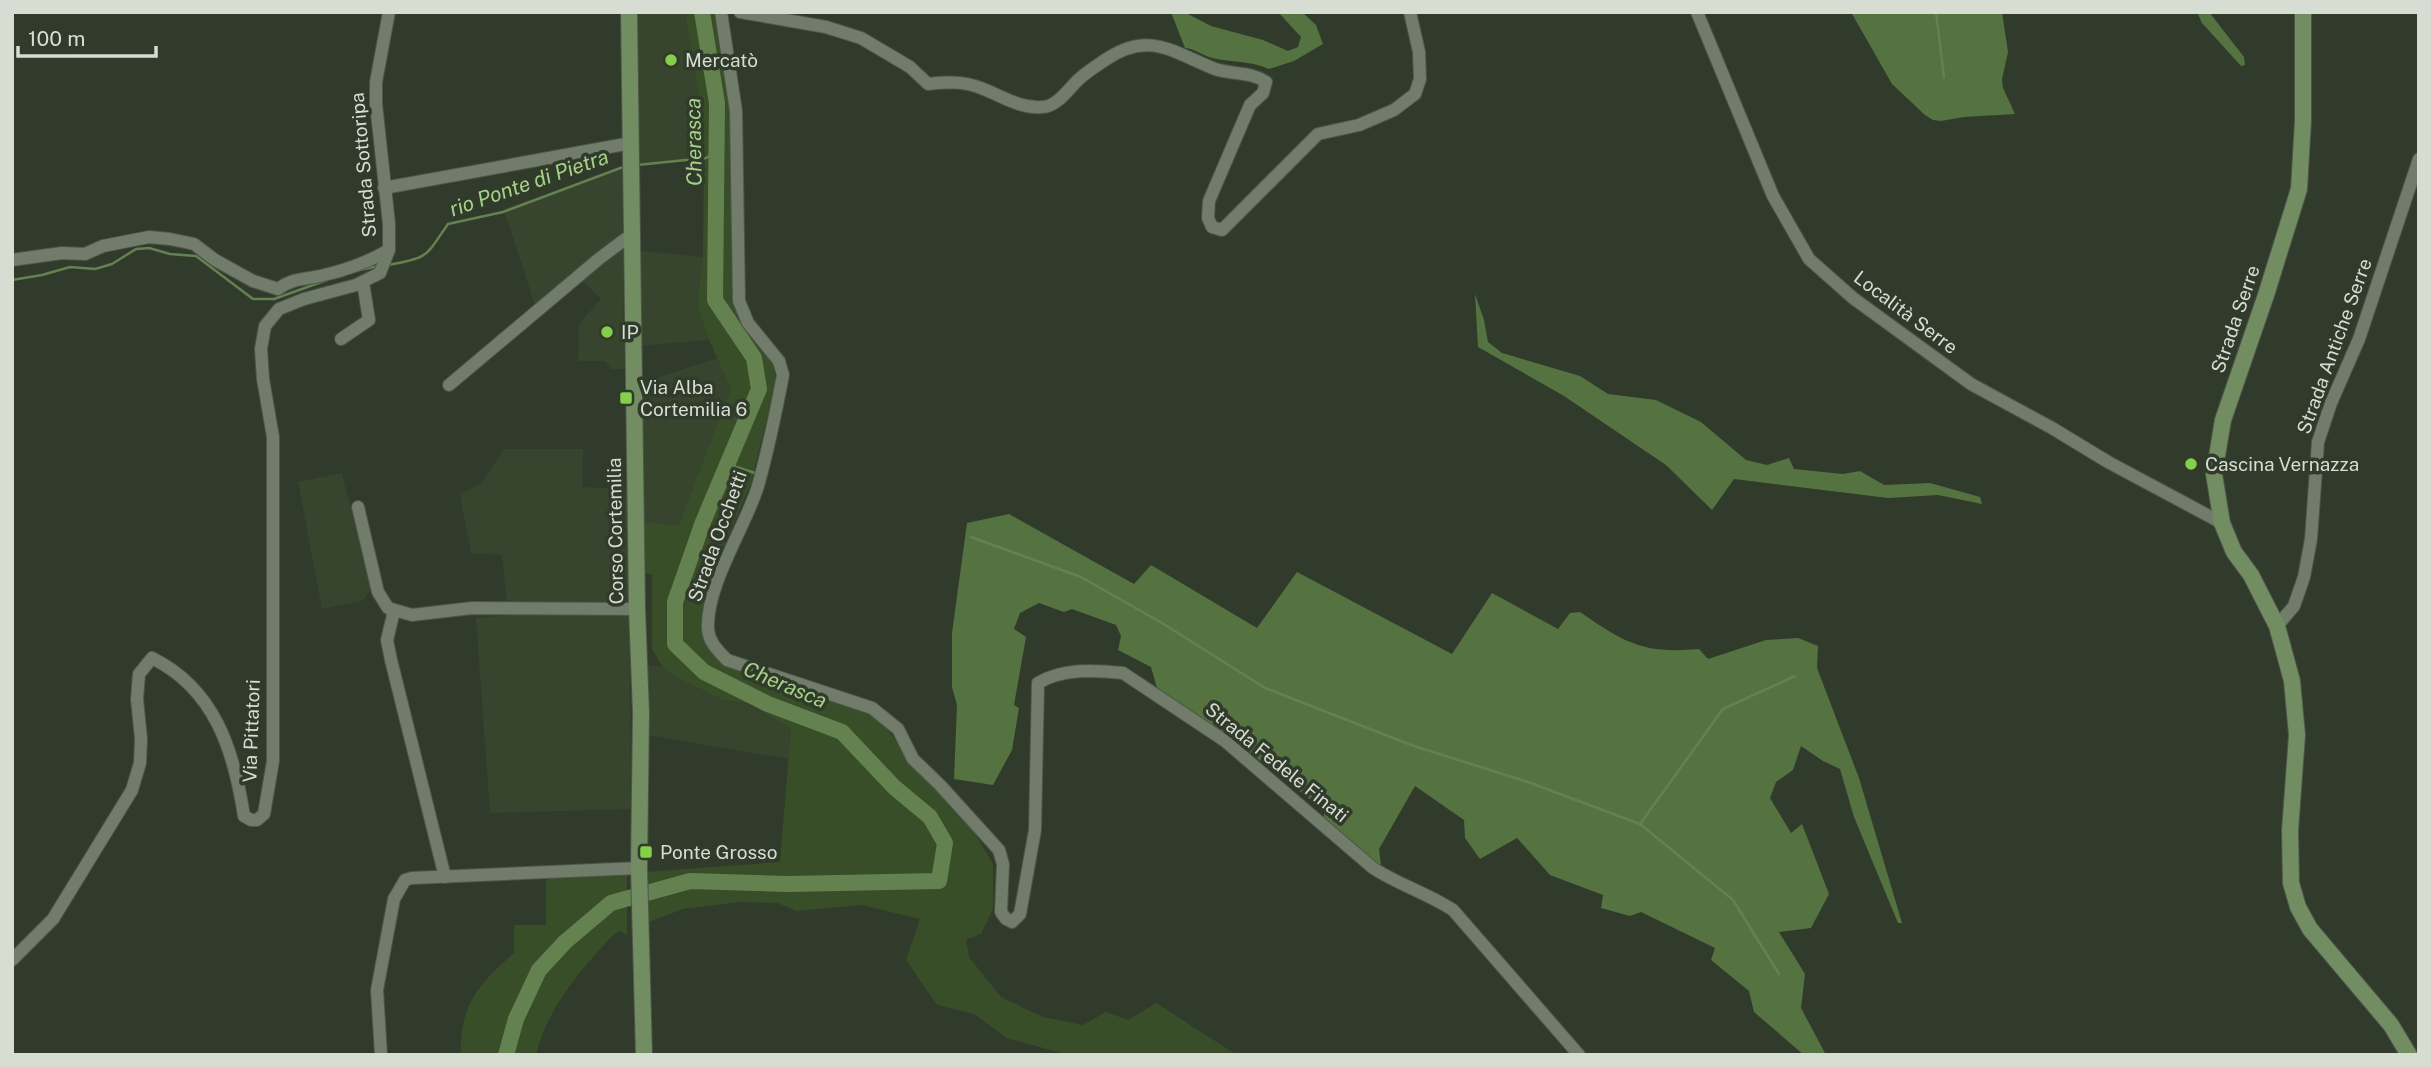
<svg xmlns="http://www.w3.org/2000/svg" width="2431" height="1067" viewBox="0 0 2431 1067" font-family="'Public Sans',sans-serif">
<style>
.built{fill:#37452e}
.green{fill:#384e28}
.forest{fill:#557241}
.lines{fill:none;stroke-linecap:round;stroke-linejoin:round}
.stream{stroke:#648250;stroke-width:2.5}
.river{stroke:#648250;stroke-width:16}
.minor-casing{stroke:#4e5649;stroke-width:14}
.major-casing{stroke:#4e5649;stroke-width:18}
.minor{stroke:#717c6a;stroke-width:12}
.major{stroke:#738d62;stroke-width:16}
.poi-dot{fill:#86cf4b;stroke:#313b2b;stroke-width:2.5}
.labels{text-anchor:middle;stroke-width:7;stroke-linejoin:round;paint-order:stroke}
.poi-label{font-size:19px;fill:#d7ddd3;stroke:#313b2b;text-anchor:start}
.street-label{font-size:19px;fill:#d7ddd3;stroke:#313b2b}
.water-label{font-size:21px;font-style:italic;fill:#a5d287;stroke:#313b2b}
</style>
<rect width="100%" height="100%" fill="#313b2b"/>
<!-- built -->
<g class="built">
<path d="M634,12H685L697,82L704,158L637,164Z"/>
<path d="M622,168L624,369H612L605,361H578L579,324L601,299L573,272L535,306L504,209Z"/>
<path d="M641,251L703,257L697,307L709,340L639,346Z"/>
<path d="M718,358L731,389L678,526L642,521L640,383Z"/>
<path d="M504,449H583L582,487L628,489L631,809L490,813L476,618L508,615L502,555L471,553L460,494L481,484Z"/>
<path d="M342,473L371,589L362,601L322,609L298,482Z"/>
<path d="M645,666H662L675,677L723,700L747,703L791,727L788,759L647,735Z"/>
</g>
<!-- green -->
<g class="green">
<path d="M685,12H716L730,103L732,172L747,329L773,364L776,380L751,483L707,586L702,614L703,635L710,650L866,711L881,720L910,761L975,833L993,864V909L981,934L966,940L969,957L1001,997L1043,1017L1083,1025L1106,1012L1128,1020L1156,1003L1237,1055H1069L1007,1038L974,1014L938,1005L935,1002L906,960L920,919L862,905L796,911L778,903L740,902L683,909L649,922L647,872L780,862L791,728L748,703L723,700L675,677L662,666L652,649V575L644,572L642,521L678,526L731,389L709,340L697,307L703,257L704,158L697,82Z"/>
<path d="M627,873V935L620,931L613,935C580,971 548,1006 536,1055H461C459,1006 479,983 514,953V925H546V881L552,876Z"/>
</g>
<!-- forest -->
<g class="forest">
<path d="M1171,12H1184L1211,26L1263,40L1288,51L1298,47L1301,37L1278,12H1302L1316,25L1323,44L1294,61L1269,69C1250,60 1232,63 1212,58C1202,55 1195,49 1185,48Z"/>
<path d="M1851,12H2002L2008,52L2002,79L2003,88L2015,114L1964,117L1941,121L1933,120L1925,115L1892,84Z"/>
<path d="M2197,12H2209L2244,57L2245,65L2241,66L2202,23Z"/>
<path d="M1475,294L1484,320L1488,342L1502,353L1580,376L1608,394L1656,400L1701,422L1746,460L1767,465L1789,458L1794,469L1843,474L1860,471L1884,485L1930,483L1980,497L1982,504L1938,495L1888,498L1734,479L1712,510L1666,465L1564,396L1478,347Z"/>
<path d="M1009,514L1134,584L1151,565L1257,628L1297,572L1452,654L1492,593L1558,629L1570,613L1580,612C1625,643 1643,654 1699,649L1708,659L1766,640L1798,638L1818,646L1817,668L1859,778L1902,923H1898L1854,817L1840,769L1823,761L1801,746L1793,770L1776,782L1770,798L1791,833L1802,824L1829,894L1811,928L1779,932L1805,974L1801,1008L1826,1055H1804L1754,1012L1749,991L1711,960L1715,948L1641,912L1630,916L1601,908L1603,895L1550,875L1517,838L1480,859L1465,838L1464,820L1415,786L1379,849L1381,866L1324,821V810L1239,744L1157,688L1151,667L1118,650L1121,636L1116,625L1072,609L1064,612L1039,603L1020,613L1014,629L1026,637L1014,705L1019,708L1012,750L993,785L954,779L957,705L952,687V633L967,523Z"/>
</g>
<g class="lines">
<!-- stream -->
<g class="stream">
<path d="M1936,12L1944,77"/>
<path d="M637,165L706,158L716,152"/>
<path d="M388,265C429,258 425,257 448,224L503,212L623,167"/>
<path d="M360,270L378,266"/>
<path d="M12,280L42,275L70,267L95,269L112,264L136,249L149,248L170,254L196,256L253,299H274L327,280"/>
<path d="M727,464L758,474"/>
<path d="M971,537L1081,577L1162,623L1265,688L1411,745L1528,782L1640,824L1733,900L1779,974"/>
<path d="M1640,824L1723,709L1795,676"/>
</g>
<!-- river -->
<path class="river" d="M506,1055L516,1019L539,970L565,942L611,903L690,881L788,884L939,881L945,843L930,817L894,787L842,732L768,704L704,672L675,644V602L703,522L759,389L754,358L715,300L717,103L702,12"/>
<!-- minor casing -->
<g class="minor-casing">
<g id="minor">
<path d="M721,12L736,111L739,301L748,323L779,361L783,375C776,412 768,450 758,486C745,528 706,585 708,629C709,643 718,650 727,660L872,708L898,729L913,759L940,785L999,850L1003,864L1001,912L1006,919L1012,922L1020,914L1035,830L1038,683C1063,668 1095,670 1123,673L1225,741L1373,868C1399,885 1427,893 1453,910L1579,1055"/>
<path d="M740,12L826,27L861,38L910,67L928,84C947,82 963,81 981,88C1000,95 1020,109 1042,107C1055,107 1067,92 1075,83C1084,73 1095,67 1105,60C1149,30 1172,52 1215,69C1233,75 1250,71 1266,82L1263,93L1250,105L1209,201L1208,218L1212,227L1222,230L1318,134L1359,125L1394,110L1415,94L1420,79L1419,52L1410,12"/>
<path d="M1697,12L1773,196L1809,259L1853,298L1971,384L2052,428L2108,462L2222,523"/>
<path d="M384,188L631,143"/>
<path d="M12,260L62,253L85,254L103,246L149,237L170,239L194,244L215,260L253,281L278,289C293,278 302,280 320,276C344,271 368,262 389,250"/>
<path d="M341,339L369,320L363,282"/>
<path d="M449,385L600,258L632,234"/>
<path d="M358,507L378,592L388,608L412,615L472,608L637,609"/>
<path d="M394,611L387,640L391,660L445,877"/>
<path d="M2277,626L2294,606L2304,577L2311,539L2318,442L2331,403L2359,339L2419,159"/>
<path d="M12,960L53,919L132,790L140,763L141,739L137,699L139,674L152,658C215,689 234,751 244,816L251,820H257L264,814L273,761V437L263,379L261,349L265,326L279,309L304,299L356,285L380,273L389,250V224L376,104V82L389,12"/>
<path d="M381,1055L377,990L394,899L405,880L412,878L639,868"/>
</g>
</g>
<!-- major casing -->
<g class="major-casing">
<g id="major">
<path d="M629,12L637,609L641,713L639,868L644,1055"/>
<path d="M2303,12V121L2299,189L2266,295L2223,420L2214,474L2222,523L2234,552L2251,575L2277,626L2292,681L2297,735L2290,831L2291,883L2298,907L2310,929L2391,1025L2409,1055"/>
</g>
</g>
<!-- minor -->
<use href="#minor" class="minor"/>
<!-- major -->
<use href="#major" class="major"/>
</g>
<!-- markers -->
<g class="poi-dot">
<circle cx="671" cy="60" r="7"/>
<circle cx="607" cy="332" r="7"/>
<rect x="619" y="391" width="14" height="14" rx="3.5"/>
<circle cx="2191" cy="464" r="7"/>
<rect x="639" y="845" width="14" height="14" rx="3.5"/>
</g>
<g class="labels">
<!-- poi labels -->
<g class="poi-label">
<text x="685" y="67">Mercatò</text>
<text x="621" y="339">IP</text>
<text x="640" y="394">Via Alba<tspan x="640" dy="22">Cortemilia 6</tspan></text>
<text x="2205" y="471">Cascina Vernazza</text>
<text x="660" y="859">Ponte Grosso</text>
</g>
<!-- street labels -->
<g class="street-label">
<text transform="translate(363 165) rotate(-95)" y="7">Strada Sottoripa</text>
<text transform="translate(1906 312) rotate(37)" y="7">Località Serre</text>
<text transform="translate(2235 319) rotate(-71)" y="7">Strada Serre</text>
<text transform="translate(2334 346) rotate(-70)" y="7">Strada Antiche Serre</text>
<text transform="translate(615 531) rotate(-91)" y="7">Corso Cortemilia</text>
<text transform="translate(717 536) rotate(-70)" y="7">Strada Occhetti</text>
<text transform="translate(251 731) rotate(-88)" y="7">Via Pittatori</text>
<text transform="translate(1277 762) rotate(39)" y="7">Strada Fedele Finati</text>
</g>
<!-- water labels -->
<g class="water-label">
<text transform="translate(694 142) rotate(-91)" y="7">Cherasca</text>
<text transform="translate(529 183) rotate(-19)" y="7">rio Ponte di Pietra</text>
<text transform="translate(785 685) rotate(23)" y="7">Cherasca</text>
</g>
</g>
<!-- border -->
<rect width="2431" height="1067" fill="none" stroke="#d7ddd3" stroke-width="28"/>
<!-- scale -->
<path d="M18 46v10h138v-10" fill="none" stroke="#d7ddd3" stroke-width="3.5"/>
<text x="28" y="46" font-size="21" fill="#d7ddd3" stroke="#313b2b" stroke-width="5" paint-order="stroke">100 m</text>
</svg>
